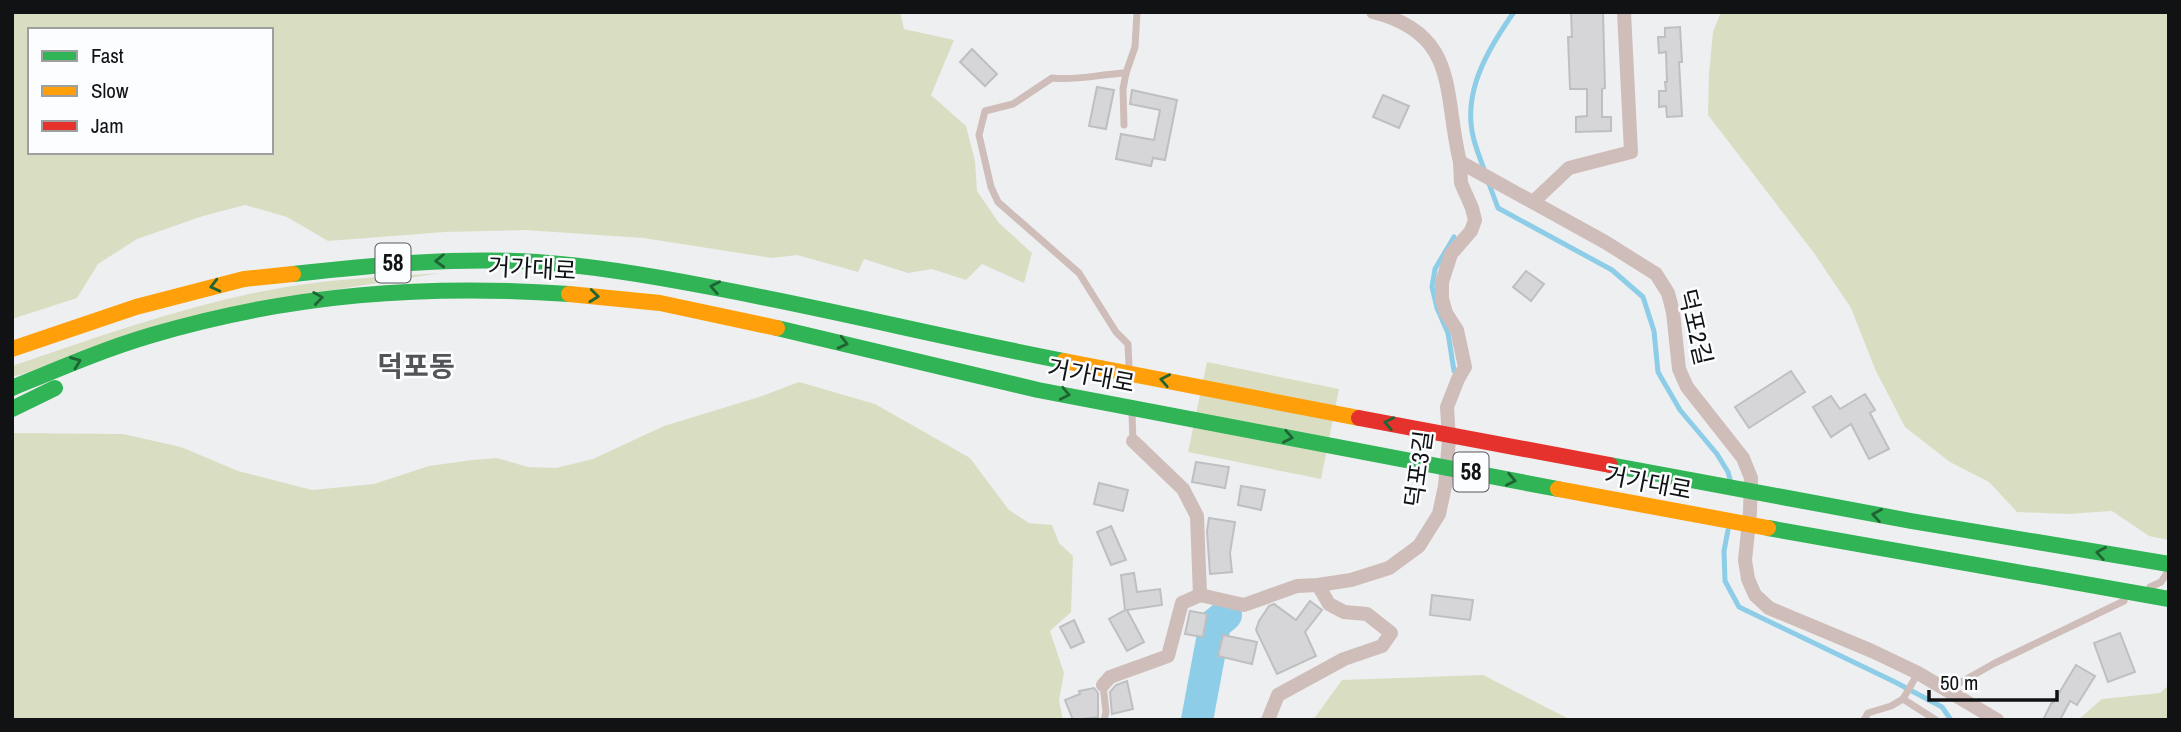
<svg xmlns="http://www.w3.org/2000/svg" width="2181" height="732" viewBox="0 0 2181 732" font-family="'Archivo Narrow','Noto Sans KR',sans-serif">
<style>
.green{fill:#d9dec3;fill-rule:evenodd}
.lines{fill:none;stroke-linecap:round;stroke-linejoin:round}
.stream{stroke:#8ecde7;stroke-width:5}
.river{stroke:#8ecde7;stroke-width:32}
.building{fill:#d6d6d8;stroke:#bebfc0;stroke-width:2}
.lane{stroke:#cfbdba;stroke-width:7}
.street{stroke:#cfbdba;stroke-width:14}
.fast{stroke:#30b455;stroke-width:16}
.slow{stroke:#ff9f0a;stroke-width:16}
.jam{stroke:#e5322d;stroke-width:16}
.oneway{stroke:#206334}
.labels{text-anchor:middle;stroke-width:5;stroke-linejoin:round;paint-order:stroke}
.shield{fill:#fbfdff;stroke:#57585a;stroke-width:2}
.shield-label{font-size:23px;font-weight:bold;fill:#111213}
.street-label{font-size:24px;fill:#111213;stroke:#fbfdff}
.quarter-label{font-size:28px;font-weight:bold;fill:#525457;stroke:#fbfdff}
</style>
<rect width="100%" height="100%" fill="#eeeff1"/>
<!-- green -->
<g class="green">
<path d="M12,12H900L904,29L954,40L931,95L966,126L975,161L977,191L999,223L1032,253L1024,283L982,264L966,280L932,269L908,273L864,259L858,272L797,255L772,258L643,238L525,230L445,232L328,241L287,217L245,205L203,216L137,239L98,264L77,298L12,319ZM30,30H271V152H30Z"/>
<path d="M1721,12H2169V540L2149,536L2112,511L2067,514L2017,512L1989,482L1950,462L1905,427L1875,369L1851,308L1814,253L1708,115L1709,74L1713,32Z"/>
<path d="M441,273L269,300L12,377V366C95,338 178,308 264,291C322,279 382,277 441,273Z"/>
<path d="M1207,362L1339,389L1321,479L1188,452Z"/>
<path d="M799,382L875,404L970,458L1009,510L1029,523L1052,525L1059,543L1073,556L1071,612L1050,631L1064,673L1059,700L1063,720H12V433L123,434L181,447L238,471L312,490L374,484L429,466L472,460L497,458L528,467L556,468L593,459L664,426L759,397Z"/>
<path d="M1483,675L1571,720H1313L1342,680Z"/>
<path d="M2169,685V720H2078L2102,699L2160,693Z"/>
</g>
<g class="lines">
<!-- stream -->
<g class="stream">
<path d="M1485,172C1481,161 1477,151 1474,140C1461,93 1488,49 1514,12"/>
<path d="M1488,181L1498,208L1612,270L1643,297L1654,331L1658,372L1680,410L1717,454L1728,472L1730,479"/>
<path d="M1454,237L1435,269L1432,287L1437,308L1448,333L1454,371"/>
<path d="M1728,530L1724,551L1725,581L1739,607L1895,682L1942,707L1951,720"/>
</g>
<!-- river -->
<path class="river" d="M1197,720L1215,624L1226,615"/>
</g>
<!-- building -->
<g class="building">
<path d="M1571,12H1603L1605,88L1602,89V117H1611V131L1576,132V117L1587,116V89H1570L1568,37H1572Z"/>
<path d="M1680,27L1682,62H1679L1682,116L1667,117L1666,106L1659,107V91H1666L1665,82H1667L1666,52L1659,53L1658,37H1665V28Z"/>
<path d="M972,49L997,74L985,86L960,62Z"/>
<path d="M1097,87L1114,90L1106,129L1089,126Z"/>
<path d="M1132,90L1177,100L1165,160L1153,158L1151,166L1116,159L1121,134L1154,140L1160,110L1130,104Z"/>
<path d="M1383,95L1409,106L1399,128L1373,117Z"/>
<path d="M1526,271L1544,284L1531,301L1513,287Z"/>
<path d="M1791,371L1805,392L1749,428L1735,407Z"/>
<path d="M1865,394L1875,410L1870,413L1889,449L1869,459L1851,424L1831,437L1813,407L1831,396L1840,409Z"/>
<path d="M1196,462L1229,467L1225,488L1192,482Z"/>
<path d="M1099,483L1128,490L1123,511L1094,504Z"/>
<path d="M1241,486L1265,490L1261,510L1238,505Z"/>
<path d="M1209,518L1235,522L1230,553L1232,572L1210,574L1207,531Z"/>
<path d="M1111,526L1126,560L1111,565L1097,532Z"/>
<path d="M1134,573L1137,592L1160,589L1162,605L1127,610L1144,642L1127,651L1109,619L1125,610L1121,575Z"/>
<path d="M1432,595L1473,600L1470,620L1430,615Z"/>
<path d="M1310,601L1322,610L1305,632L1316,656L1277,674L1256,630L1259,621L1269,606L1274,604L1296,620Z"/>
<path d="M1190,611L1207,614L1203,637L1185,634Z"/>
<path d="M1074,620L1084,642L1071,648L1060,627Z"/>
<path d="M2120,633L2135,672L2108,682L2094,643Z"/>
<path d="M1223,635L1257,642L1252,664L1218,656Z"/>
<path d="M2076,665L2095,676L2077,705L2070,701L2060,720H2043L2052,702L2053,703Z"/>
<path d="M1127,681L1133,709L1112,714L1110,692L1116,685Z"/>
<path d="M1094,688L1098,693V717L1073,720L1065,700L1080,694L1079,691Z"/>
</g>
<g class="lines">
<!-- lane -->
<g class="lane">
<path d="M1126,73C1100,74 1077,81 1052,78L1013,104L985,111L979,135L991,187L998,202L1079,273L1116,332L1128,344L1129,367"/>
<path d="M1124,125L1123,89L1126,73L1135,47L1137,12"/>
<path d="M1132,414L1133,441"/>
<path d="M2150,587L2161,582L2169,570"/>
<path d="M1103,685L1106,712L1104,720"/>
<path d="M1947,690L1995,663L2124,601"/>
<path d="M1903,699L1918,673"/>
<path d="M1864,720L1868,713L1891,706L1903,699L1936,720"/>
</g>
<!-- street -->
<g class="street">
<path d="M1373,12C1460,34 1443,93 1460,162L1605,242L1656,274L1668,293L1673,312L1679,369L1687,387L1743,458L1751,478L1750,512L1745,560L1748,579L1755,595L1769,608L1872,651L1918,673L1997,720"/>
<path d="M1533,202L1569,168L1631,152L1624,12"/>
<path d="M1133,441L1183,489L1197,516L1200,595"/>
<path d="M1103,685L1110,677L1168,656L1182,603L1200,595L1244,605L1297,586L1318,585L1351,580L1389,568L1419,546L1439,514L1445,486L1449,440L1447,407L1458,379L1465,367L1457,330L1446,313L1442,299V282L1451,254L1471,231L1475,220L1472,208L1461,183L1460,162"/>
<path d="M1268,720L1278,695L1344,659L1382,646L1391,633L1367,614L1344,612L1329,604L1318,585"/>
</g>
<!-- fast -->
<g class="fast">
<path d="M293,274C375,265 455,257 537,262C596,266 653,276 710,287C829,309 945,338 1064,361"/>
<path d="M777,328L1038,390L1558,489"/>
<path d="M12,388C58,369 104,349 152,335C291,294 425,284 569,294"/>
<path d="M12,409L55,388"/>
<path d="M1610,465L1911,521L2169,564"/>
<path d="M1768,528L2169,599"/>
</g>
<!-- slow -->
<g class="slow">
<path d="M569,294L660,303L777,328"/>
<path d="M12,349L136,307L244,279L293,274"/>
<path d="M1064,361L1359,418"/>
<path d="M1558,489L1768,528"/>
</g>
<!-- jam -->
<path class="jam" d="M1359,418L1610,465"/>
</g>
<!-- one-way arrows -->
<defs><path id="oneway-chevron" d="M-2-3.5L2.5 0L-2 3.5" fill="none" stroke-width="1.6" stroke-linecap="round" stroke-linejoin="round" transform="scale(1.75)"/></defs>
<g class="oneway">
<use href="#oneway-chevron" transform="translate(440 261) rotate(178)"/>
<use href="#oneway-chevron" transform="translate(215 286) rotate(166)"/>
<use href="#oneway-chevron" transform="translate(715 287) rotate(-169)"/>
<use href="#oneway-chevron" transform="translate(594 296) rotate(6)"/>
<use href="#oneway-chevron" transform="translate(318 298) rotate(-8)"/>
<use href="#oneway-chevron" transform="translate(843 343) rotate(14)"/>
<use href="#oneway-chevron" transform="translate(76 362) rotate(-21)"/>
<use href="#oneway-chevron" transform="translate(1165 380) rotate(-169)"/>
<use href="#oneway-chevron" transform="translate(1065 394) rotate(11)"/>
<use href="#oneway-chevron" transform="translate(1389 423) rotate(-169)"/>
<use href="#oneway-chevron" transform="translate(1288 437) rotate(11)"/>
<use href="#oneway-chevron" transform="translate(1511 480) rotate(11)"/>
<use href="#oneway-chevron" transform="translate(1877 515) rotate(-170)"/>
<use href="#oneway-chevron" transform="translate(2101 553) rotate(-170)"/>
</g>
<g class="labels">
<!-- shield labels -->
<g class="shield">
<rect x="375.5" y="243.5" width="35" height="39" rx="5"/>
<rect x="1453.5" y="452.5" width="35" height="39" rx="5"/>
</g>
<g class="shield-label">
<text x="393" y="271">58</text>
<text x="1471" y="480">58</text>
</g>
<!-- street labels -->
<g class="street-label">
<text transform="translate(532 269) rotate(3)" y="8">거가대로</text>
<text transform="translate(1695 327) rotate(77)" y="8">덕포2길</text>
<text transform="translate(1091 376) rotate(11)" y="8">거가대로</text>
<text transform="translate(1419 469) rotate(-82)" y="8">덕포3길</text>
<text transform="translate(1648 483) rotate(11)" y="8">거가대로</text>
</g>
<!-- quarter labels -->
<g class="quarter-label">
<text x="416" y="376">덕포동</text>
</g>
</g>
<!-- border -->
<rect width="2181" height="732" fill="none" stroke="#111213" stroke-width="28"/>
<!-- legend -->
<rect x="28" y="28" width="245" height="126" fill="#fbfdff" stroke="#9d9fa1" stroke-width="2"/>
<rect x="42" y="51" width="35" height="10" fill="#30b455" stroke="#9d9fa1" stroke-width="2"/>
<text x="91" y="63" font-size="21" fill="#111213">Fast</text>
<rect x="42" y="86" width="35" height="10" fill="#ff9f0a" stroke="#9d9fa1" stroke-width="2"/>
<text x="91" y="98" font-size="21" fill="#111213">Slow</text>
<rect x="42" y="121" width="35" height="10" fill="#e5322d" stroke="#9d9fa1" stroke-width="2"/>
<text x="91" y="133" font-size="21" fill="#111213">Jam</text>
<!-- scale -->
<path d="M1929 690v10h128v-10" fill="none" stroke="#111213" stroke-width="3.5"/>
<text x="1940" y="690" font-size="21" fill="#111213" stroke="#fbfdff" stroke-width="5" paint-order="stroke">50 m</text>
</svg>
